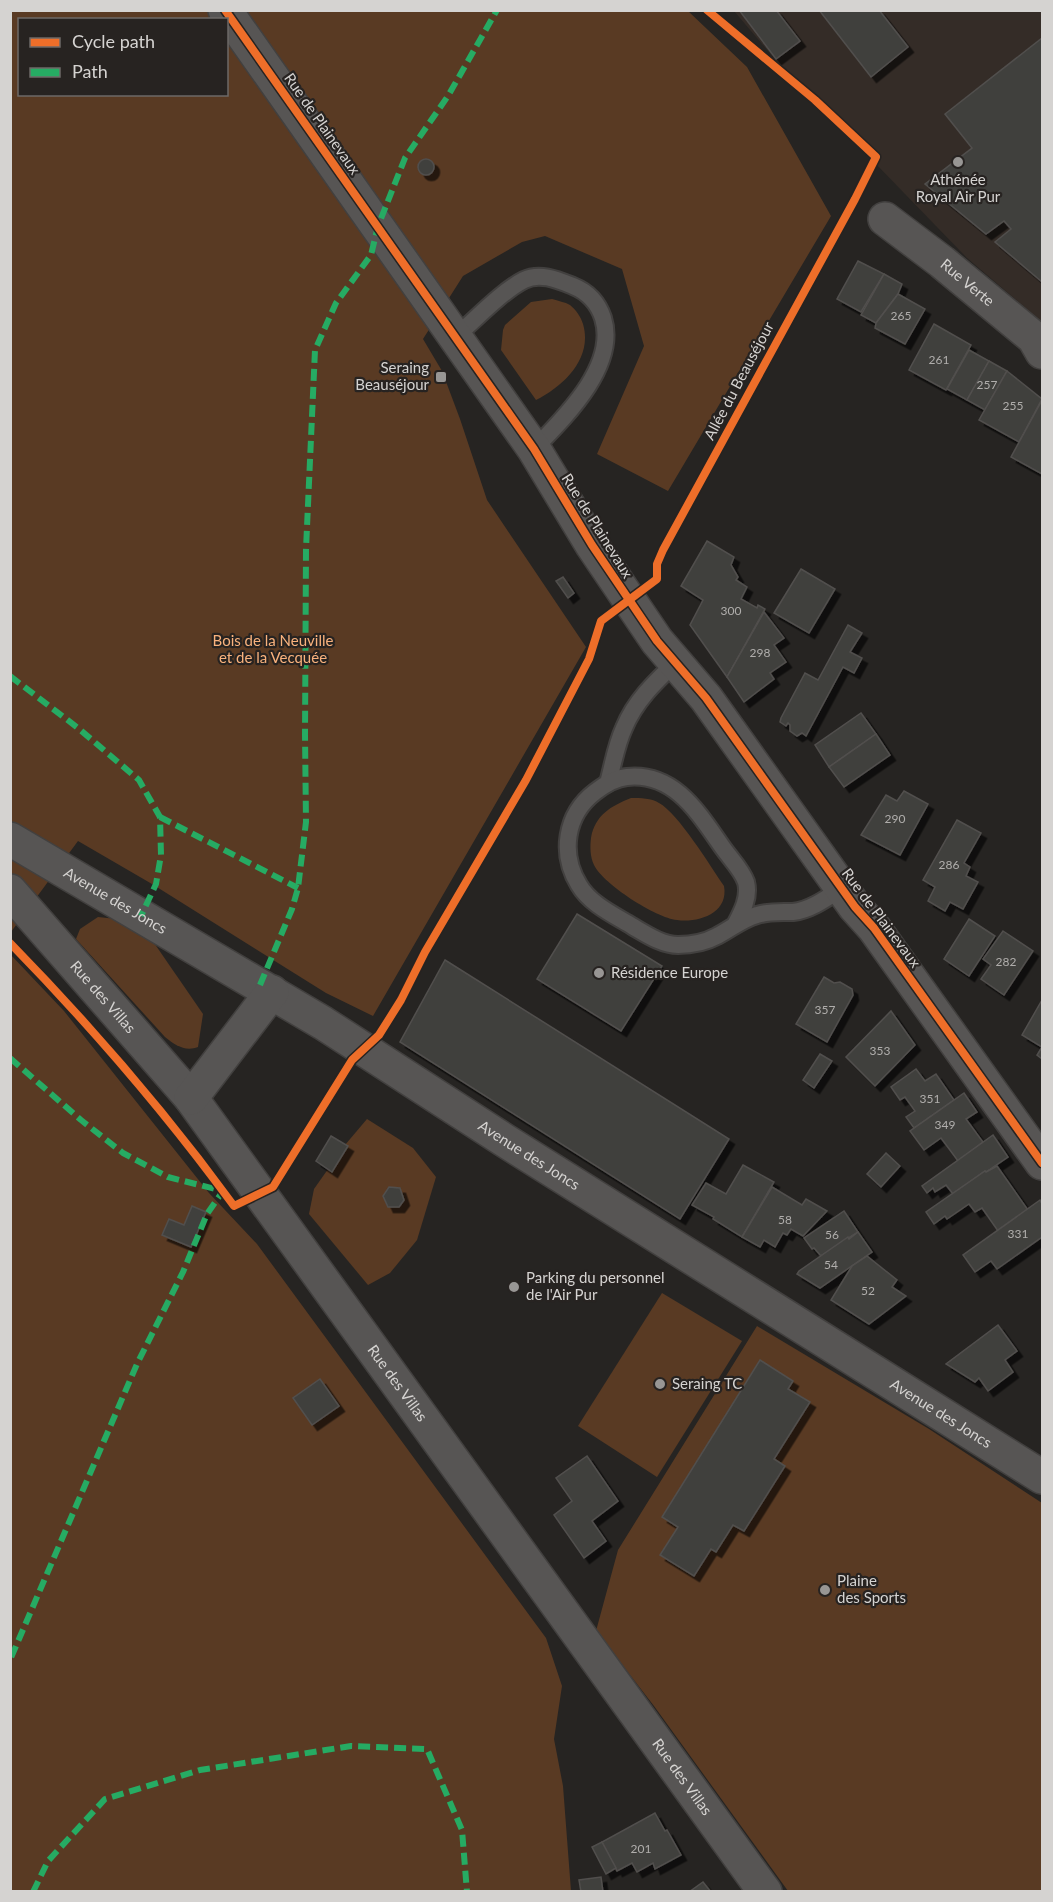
<svg xmlns="http://www.w3.org/2000/svg" width="1053" height="1902" viewBox="0 0 1053 1902" font-family="Lato,sans-serif">
<style>
.built{fill:#342c27}
.green{fill:#593a23;fill-rule:evenodd}
.building{fill:#41403e;stroke:#514f4d;stroke-width:1.5;filter:url(#shadow)}
.lines{fill:none;stroke-linecap:round;stroke-linejoin:round}
.lane-casing{stroke:#42403f;stroke-width:20}
.street-casing{stroke:#42403f;stroke-width:36}
.secondary-casing{stroke:#42403f;stroke-width:36}
.lane{stroke:#575554;stroke-width:16}
.street{stroke:#575554;stroke-width:33}
.secondary{stroke:#575554;stroke-width:33}
.quiet{stroke:#26ab63;stroke-width:6;stroke-dasharray:12 6;stroke-linecap:butt}
.cycleway-casing{stroke:#272321;stroke-width:11}
.cycleway{stroke:#ee6e29;stroke-width:8}
.poi-dot{fill:#989694;stroke:#272321;stroke-width:2}
.labels{text-anchor:middle;stroke-width:4.5;stroke-linejoin:round;paint-order:stroke}
.number-label{font-size:12px;fill:#b0aeac}
.street-label{font-size:15px;fill:#d5d3d1;stroke:#272321}
.poi-label{font-size:15px;fill:#d5d3d1;stroke:#272321;text-anchor:start}
.park-label{font-size:15px;fill:#f9b27d;stroke:#272321}
</style>
<defs>
<filter id="shadow"><feDropShadow dx="5.5" dy="5.5" stdDeviation="0" flood-color="#0009"/></filter>
</defs>
<rect width="100%" height="100%" fill="#262422"/>
<!-- built -->
<path class="built" d="M734,11H1042V322L967,258L780,65Z"/>
<!-- green -->
<g class="green">
<path d="M11,11H688L747,67L831,216L668,491L597,454L644,346L622,269L545,236L522,242L463,276L423,339L442,371L460,419L487,500L586,647L373,1016L326,993L152,884L78,841L11,932ZM20,20H226V94H20Z"/>
<path d="M552,299C558,301 565,302 570,305C576,310 581,317 583,324C593,358 564,386 536,400L501,350L503,330L505,325L531,302Z"/>
<path d="M631,798C641,798 651,798 659,803C678,813 711,867 724,886C729,913 699,923 677,920C656,918 603,884 594,865C590,857 590,846 591,838C595,815 611,806 631,798Z"/>
<path d="M98,917L126,920L150,937L203,1014L198,1047C185,1052 175,1045 165,1037L76,939L80,929Z"/>
<path d="M10,954L64,1011L209,1193L257,1244L546,1638L562,1686L554,1739L563,1786L571,1891H11Z"/>
<path d="M367,1119L413,1148L436,1177L417,1240L390,1273L368,1285L309,1214L314,1189L345,1145Z"/>
<path d="M662,1293L742,1341L657,1477L578,1426Z"/>
<path d="M757,1326L929,1429L1042,1503V1891H788L654,1706L596,1631L618,1550Z"/>
</g>
<!-- building -->
<g class="building">
<path d="M739,10H776L800,41L776,59Z"/>
<path d="M819,10H879L908,47L871,77Z"/>
<path d="M1042,38V282L995,242L1011,229L1004,221L986,234L925,184L972,148L945,114Z"/>
<circle cx="426" cy="167" r="8"/>
<path d="M858,261L884,274L861,312L837,299Z"/>
<path d="M884,274L902,284L898,294L876,323L861,315Z"/>
<path d="M898,294L925,309L905,344L875,328L876,323Z"/>
<path d="M934,324L971,345L946,390L909,370Z"/>
<path d="M969,350L989,361L967,400L947,389Z"/>
<path d="M989,361L1007,371L985,410L967,400Z"/>
<path d="M1007,371L1042,399L1019,442L979,420Z"/>
<path d="M1041,402L1042,404V474L1011,457Z"/>
<path d="M707,541L734,557L731,565L738,577L736,580L747,587L741,599L757,608L758,605L765,609L727,677L690,625L703,600L681,586Z"/>
<path d="M801,569L835,589L809,633L774,613Z"/>
<path d="M563,577L574,593L568,598L556,581Z"/>
<path d="M764,612L784,638L774,645L786,662L770,673L774,679L744,702L727,677Z"/>
<path d="M848,625L862,633L850,652L862,658L854,673L843,667L806,736L802,733L797,736L790,731V725L788,723L786,726L780,722L781,718L805,673L818,680Z"/>
<path d="M861,713L876,734L829,767L815,745Z"/>
<path d="M876,734L890,755L844,787L829,767Z"/>
<path d="M904,791L928,804L900,855L861,835L886,795L897,801Z"/>
<path d="M957,820L981,833L964,863L970,867L966,876L978,882L963,909L950,902L945,911L928,901L935,887L923,880Z"/>
<path d="M577,914L662,966L621,1031L537,979Z"/>
<path d="M969,919L995,936L969,976L944,959Z"/>
<path d="M1003,931L1033,951L1004,995L981,979L991,965L983,959Z"/>
<path d="M445,960L729,1139L680,1219L400,1042Z"/>
<path d="M824,977L834,983L840,982L852,989L853,995L827,1042L796,1024Z"/>
<path d="M1042,1000V1059L1037,1055L1042,1047L1022,1035Z"/>
<path d="M891,1011L915,1045L875,1086L846,1057Z"/>
<path d="M820,1054L832,1061L814,1088L803,1080Z"/>
<path d="M916,1069L925,1081L936,1074L954,1100L914,1128L906,1117L915,1111L905,1097L900,1100L891,1087Z"/>
<path d="M964,1093L977,1112L966,1119L983,1142L958,1161L941,1138L924,1150L910,1131Z"/>
<path d="M993,1135L1008,1157L986,1172L985,1171L953,1194L946,1185L935,1192L933,1188L927,1193L922,1186Z"/>
<path d="M331,1136L348,1146L332,1172L316,1161Z"/>
<path d="M886,1153L900,1166L881,1187L867,1174Z"/>
<path d="M743,1165L774,1182L742,1237L713,1219L714,1217L692,1205L706,1183L726,1194Z"/>
<path d="M997,1166L1028,1210L998,1231L982,1208L975,1212L969,1204L947,1219L945,1216L934,1224L926,1212L985,1171L986,1172Z"/>
<path d="M389,1187L400,1188L404,1200L399,1207H388L383,1196Z"/>
<path d="M772,1187L802,1205L806,1199L827,1211L803,1236L791,1229L787,1235L783,1233L775,1247L764,1240L760,1247L742,1237Z"/>
<path d="M1040,1200L1042,1204V1237L997,1269L991,1261L975,1272L963,1255Z"/>
<path d="M192,1206L206,1212L191,1247L162,1235L169,1219L184,1225Z"/>
<path d="M844,1211L858,1232L821,1256L814,1248L812,1249L804,1238Z"/>
<path d="M858,1232L872,1252L820,1288L797,1274L799,1271L848,1237L849,1239Z"/>
<path d="M867,1256L897,1280L892,1287L906,1296L869,1324L831,1300L852,1266Z"/>
<path d="M998,1325L1017,1351L1005,1360L1013,1372L988,1391L979,1378L975,1382L946,1364Z"/>
<path d="M760,1360L793,1381L788,1389L810,1402L774,1459L785,1466L744,1531L733,1525L716,1552L711,1549L694,1576L660,1555L678,1527L662,1517Z"/>
<path d="M320,1379L339,1406L312,1425L293,1398Z"/>
<path d="M587,1456L618,1501L592,1521L606,1541L584,1558L554,1515L572,1501L556,1478Z"/>
<path d="M655,1813L665,1831L667,1830L681,1855L655,1869L653,1863L637,1872L632,1863L617,1871L602,1842Z"/>
<path d="M602,1842L616,1868L606,1874L592,1847Z"/>
<path d="M601,1877L603,1892H581L579,1880Z"/>
<path d="M703,1882L711,1892H689Z"/>
</g>
<g class="lines">
<!-- lane casing -->
<g class="lane-casing">
<g id="lane">
<path d="M454,338C474,321 502,291 524,280C540,272 558,280 573,286C588,292 598,303 603,318C618,366 564,418 534,449"/>
<path d="M608,783C613,765 616,745 624,728C635,701 655,682 676,662"/>
<path d="M735,925C742,912 750,897 746,882C742,870 730,858 723,848C699,814 675,772 627,777C615,778 604,785 595,792C565,815 560,854 579,885C590,904 614,915 632,926C646,934 662,945 678,945C691,945 706,942 717,936C731,929 742,919 757,915C769,911 781,912 793,912C811,910 827,898 842,888"/>
</g>
</g>
<!-- street casing -->
<g class="street-casing">
<g id="street">
<path id="s1" d="M885,219L942,262L1034,338L1042,352"/>
<path id="s2" d="M10,839L323,1023L504,1140L1042,1477"/>
<path id="s3" d="M10,891L191,1098L765,1892"/>
<path d="M191,1098L272,992"/>
</g>
</g>
<!-- secondary casing -->
<g class="secondary-casing">
<path id="secondary" d="M225,10L534,449L592,545L657,641L706,698L855,907L874,928L1042,1163"/>
</g>
<!-- lane -->
<use href="#lane" class="lane"/>
<!-- street -->
<use href="#street" class="street"/>
<!-- secondary -->
<use href="#secondary" class="secondary"/>
<!-- quiet -->
<g class="quiet">
<path d="M10,676L78,728L139,780L160,817L161,855L156,884L141,916"/>
<path d="M160,817L298,888"/>
<path d="M260,985L292,909L298,888L306,822L305,735L306,549L315,350L336,303L371,255L378,226L405,158L448,96L497,10"/>
<path d="M10,1058L81,1120L123,1153L168,1177L223,1191L207,1214L183,1272L137,1364L10,1660"/>
<path d="M33,1892L48,1861L105,1799L200,1770L351,1746L427,1749L462,1830L467,1892"/>
</g>
<!-- cycleway casing -->
<g class="cycleway-casing">
<g id="cycleway">
<path d="M225,10L534,449L592,545L657,641L706,698L855,907L874,928L1042,1163"/>
<path d="M10,943C91,1026 166,1113 234,1206L273,1187L352,1060L379,1035L401,1000L425,952L526,780L589,659L601,621L657,579V564L663,550L855,199L876,157L815,100L707,10"/>
</g>
</g>
<!-- cycleway -->
<use href="#cycleway" class="cycleway"/>
</g>
<!-- markers -->
<g class="poi-dot">
<circle cx="958" cy="162" r="6"/>
<rect x="435" y="371" width="12" height="12" rx="3"/>
<circle cx="599" cy="973" r="6"/>
<circle cx="514" cy="1287" r="6"/>
<circle cx="660" cy="1384" r="6"/>
<circle cx="825" cy="1590" r="6"/>
</g>
<g class="labels">
<!-- number labels -->
<g class="number-label">
<text x="901" y="320">265</text>
<text x="939" y="364">261</text>
<text x="987" y="389">257</text>
<text x="1013" y="410">255</text>
<text x="731" y="615">300</text>
<text x="760" y="657">298</text>
<text x="895" y="823">290</text>
<text x="949" y="869">286</text>
<text x="1006" y="966">282</text>
<text x="825" y="1014">357</text>
<text x="880" y="1055">353</text>
<text x="930" y="1103">351</text>
<text x="945" y="1129">349</text>
<text x="785" y="1224">58</text>
<text x="1018" y="1238">331</text>
<text x="832" y="1239">56</text>
<text x="831" y="1269">54</text>
<text x="868" y="1295">52</text>
<text x="641" y="1853">201</text>
</g>
<!-- street labels -->
<g class="street-label">
<text transform="translate(322 124) rotate(55)" y="5">Rue de Plainevaux</text>
<text dy="5" stroke="none"><textPath href="#s1" startOffset="104">Rue Verte</textPath></text>
<text transform="translate(739 381) rotate(-62)" y="5">Allée du Beauséjour</text>
<text transform="translate(597 526) rotate(58)" y="5">Rue de Plainevaux</text>
<text dy="5" stroke="none"><textPath href="#s2" startOffset="122">Avenue des Joncs</textPath></text>
<text transform="translate(881 918) rotate(53)" y="5">Rue de Plainevaux</text>
<text dy="5" stroke="none"><textPath href="#s3" startOffset="141">Rue des Villas</textPath></text>
<text dy="5" stroke="none"><textPath href="#s2" startOffset="608">Avenue des Joncs</textPath></text>
<text dy="5" stroke="none"><textPath href="#s3" startOffset="627">Rue des Villas</textPath></text>
<text dy="5" stroke="none"><textPath href="#s2" startOffset="1094">Avenue des Joncs</textPath></text>
<text dy="5" stroke="none"><textPath href="#s3" startOffset="1113">Rue des Villas</textPath></text>
</g>
<!-- poi labels -->
<g class="poi-label">
<text x="958" y="185" text-anchor="middle">Athénée<tspan x="958" dy="17">Royal Air Pur</tspan></text>
<text x="429" y="373" text-anchor="end">Seraing<tspan x="429" dy="17">Beauséjour</tspan></text>
<text x="611" y="978">Résidence Europe</text>
<text x="526" y="1283">Parking du personnel<tspan x="526" dy="17">de l'Air Pur</tspan></text>
<text x="672" y="1389">Seraing TC</text>
<text x="837" y="1586">Plaine<tspan x="837" dy="17">des Sports</tspan></text>
</g>
<!-- park labels -->
<g class="park-label">
<text x="273" y="646">Bois de la Neuville<tspan x="273" dy="17">et de la Vecquée</tspan></text>
</g>
</g>
<!-- border -->
<rect width="1053" height="1902" fill="none" stroke="#d5d3d1" stroke-width="24"/>
<!-- legend -->
<rect x="18" y="18" width="210" height="78" fill="#272321" stroke="#6d6967" stroke-width="1.5"/>
<rect x="30" y="38" width="30" height="9" fill="#ee6e29" stroke="#6d6967" stroke-width="1.5"/>
<text x="72" y="48" font-size="18" fill="#d5d3d1">Cycle path</text>
<rect x="30" y="68" width="30" height="9" fill="#26ab63" stroke="#6d6967" stroke-width="1.5"/>
<text x="72" y="78" font-size="18" fill="#d5d3d1">Path</text>
</svg>
